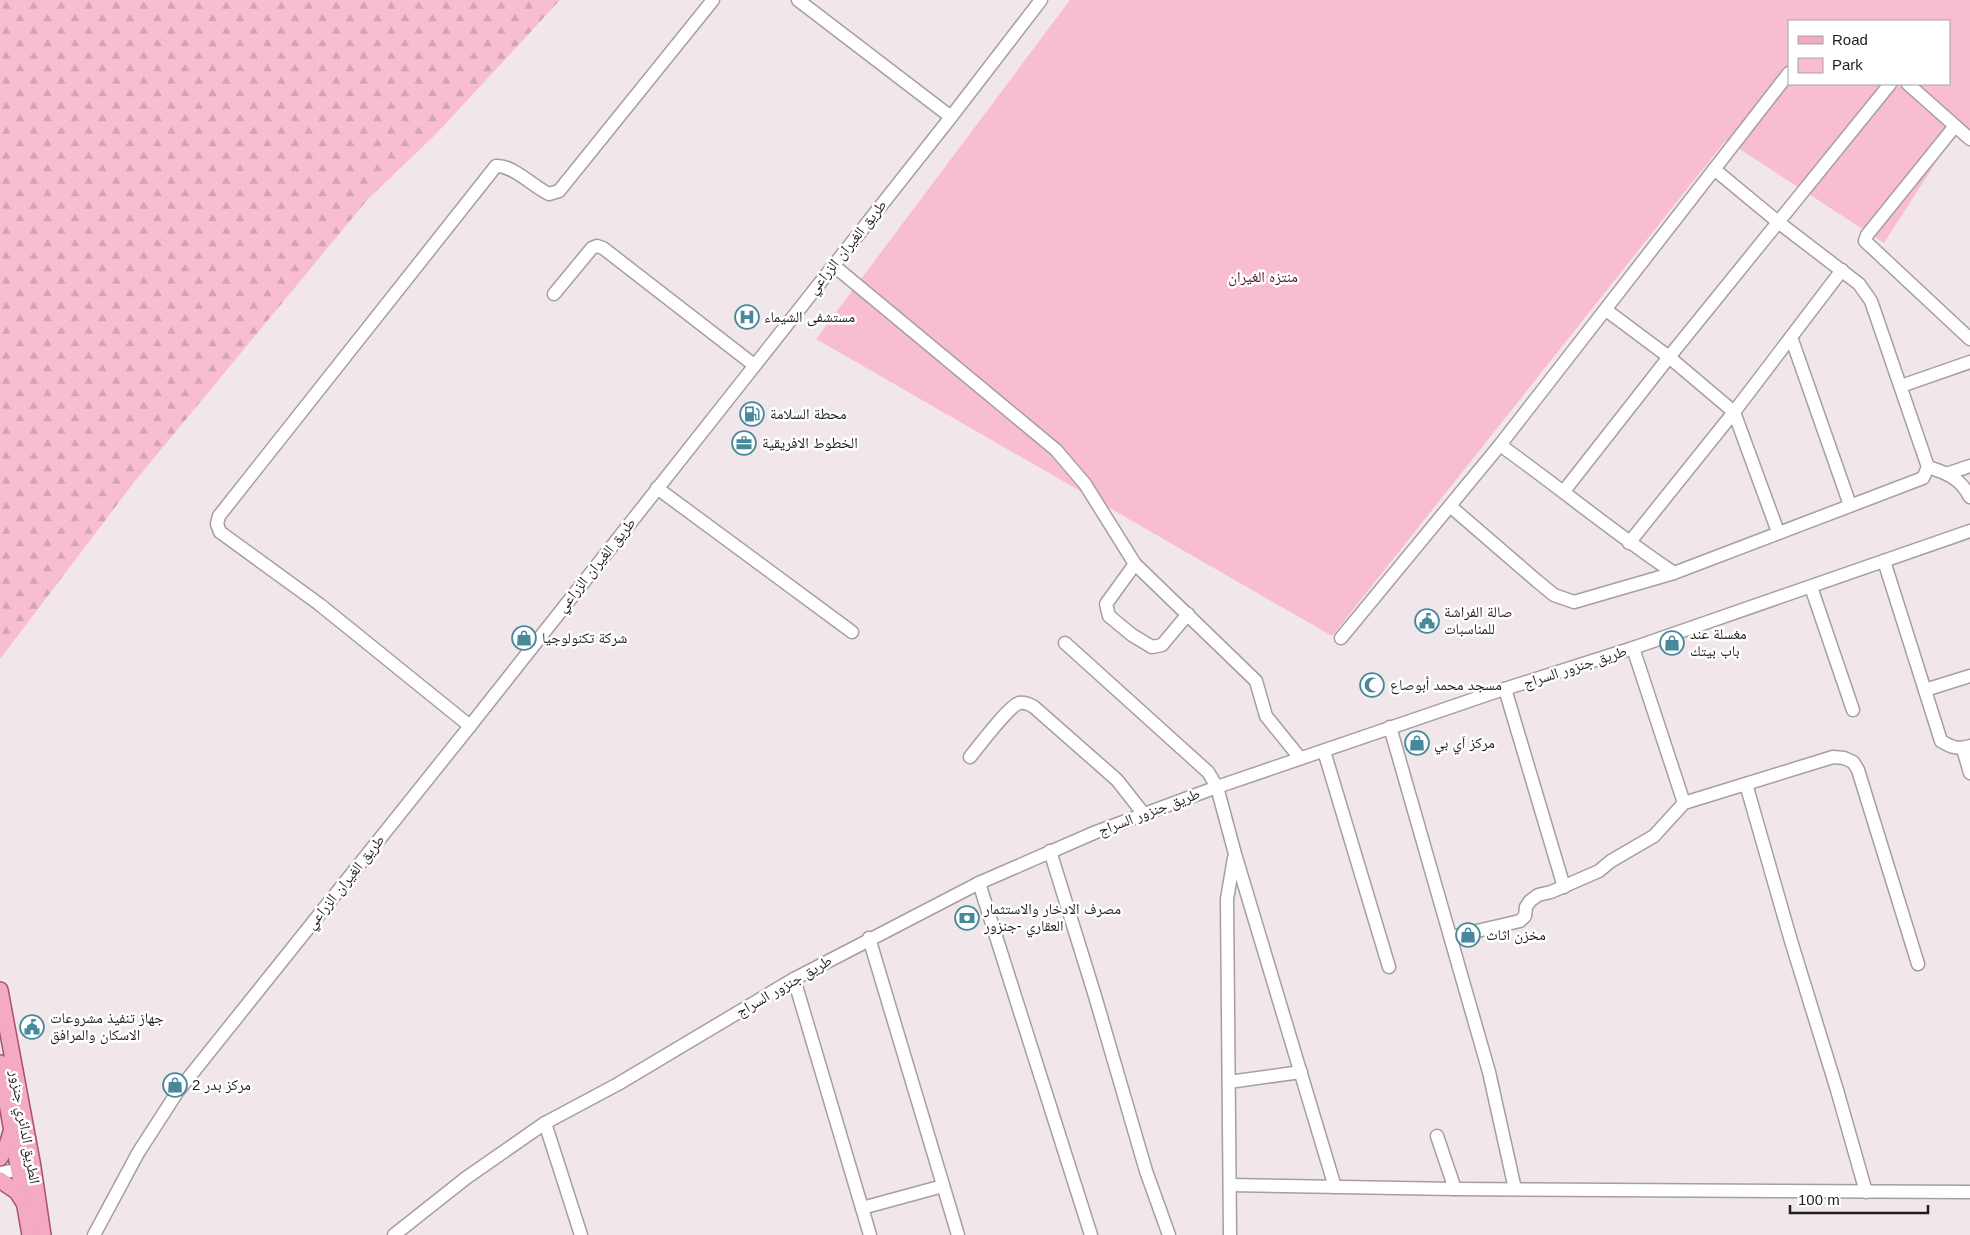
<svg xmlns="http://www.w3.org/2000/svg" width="1970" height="1235" viewBox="0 0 1970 1235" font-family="Arial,'Noto Naskh Arabic',sans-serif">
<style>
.green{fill:#f8becf;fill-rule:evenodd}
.forest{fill:url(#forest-firs)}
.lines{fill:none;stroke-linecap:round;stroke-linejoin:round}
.minor-casing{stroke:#a79ea0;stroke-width:15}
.major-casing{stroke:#a65270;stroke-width:18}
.minor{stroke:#fff;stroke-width:12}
.major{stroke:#f4a9c4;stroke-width:15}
.labels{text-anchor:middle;stroke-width:5;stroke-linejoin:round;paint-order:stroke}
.street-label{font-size:15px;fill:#211d1e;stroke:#fff}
.park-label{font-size:15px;fill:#550f2d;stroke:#fff}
.poi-label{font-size:15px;fill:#211d1e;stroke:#fff;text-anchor:start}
</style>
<defs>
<pattern id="forest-firs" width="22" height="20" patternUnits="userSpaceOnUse" patternTransform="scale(1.25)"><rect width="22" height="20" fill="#f8becf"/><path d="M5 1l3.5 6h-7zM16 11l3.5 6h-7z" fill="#d4a3b1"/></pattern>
</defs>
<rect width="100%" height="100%" fill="#f1e6e9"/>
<!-- green -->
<path class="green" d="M1070,0H1970V143L1956,131L1884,243L1726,140L1332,636L816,339ZM1789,21H1949V84H1789Z"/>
<!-- forest -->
<path class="forest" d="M0,0H560L437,133L368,199L135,481L0,659Z"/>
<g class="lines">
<!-- minor casing -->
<g class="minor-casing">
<g id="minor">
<path d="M798,0L951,117"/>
<path d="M1908,84L1970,139"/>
<path d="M1955,126L1867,235L1865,241L1970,339"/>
<path d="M833,265L1056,450L1085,484L1135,564L1256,681L1266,716L1300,758"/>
<path d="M554,294L592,248L597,246L603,248L754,365"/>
<path d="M1606,310L1669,357L1734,412L1778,532"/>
<path d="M1791,337L1850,505"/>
<path d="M1901,386L1970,362"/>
<path d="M1500,445C1559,487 1614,533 1674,573"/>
<path d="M1928,467C1947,473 1960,478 1970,497"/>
<path d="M1949,473L1970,466"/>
<path d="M657,488L852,632"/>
<path d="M1564,491L1669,357L1890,84"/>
<path d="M1450,506L1537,581L1554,595L1574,602L1674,573L1923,478L1928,467L1871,301L1859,284L1778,222L1714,169"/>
<path d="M1629,543L1734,412L1842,270"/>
<path d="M1884,561L1941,741C1951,747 1958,750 1970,746"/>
<path d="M1135,564L1106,604L1109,616L1132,635L1152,647L1162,645L1188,614"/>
<path d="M1811,587L1853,710"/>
<path d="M1341,638L1500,445L1789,73"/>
<path d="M1065,643L1208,772L1217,787L1235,854L1335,1187"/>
<path d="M1633,648L1684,803"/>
<path d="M1505,689L1564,887"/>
<path d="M1925,690L1970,676"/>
<path d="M470,726L319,604L220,532L217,524L219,516L496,166C511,164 534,187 549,194L559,191L713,0"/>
<path d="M1390,727L1489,1072L1515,1189"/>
<path d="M1963,749L1970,773"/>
<path d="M1324,751L1389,967"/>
<path d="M970,757C979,746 1008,707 1019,703C1025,702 1029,704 1034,707L1117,780L1143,813"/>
<path d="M1746,784L1791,941L1837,1090L1866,1192"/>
<path d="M1050,851L1095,996L1146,1171L1169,1235"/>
<path d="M979,883L1091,1235"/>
<path d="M1451,937L1520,921L1525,916L1526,907L1530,901L1538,895L1551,892L1599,871L1611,861L1654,836L1684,803L1833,757L1844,758L1853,762L1858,770L1918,964"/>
<path d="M869,938L958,1235"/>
<path d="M794,979L870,1235"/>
<path d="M1229,1082L1301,1072"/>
<path d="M545,1123L581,1235"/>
<path d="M1437,1136L1455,1189"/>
<path d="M0,1173L27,1168"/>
<path d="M1230,1185L1455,1189L1970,1192"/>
<path d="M862,1208L943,1186"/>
<path d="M94,1235L138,1153L178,1091L470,726L951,117L1041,0"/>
<path d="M394,1235L466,1178L545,1123L618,1084L794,979L979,883L1096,832L1217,787L1492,693L1633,648L1970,531"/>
<path d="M1230,1235L1227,899L1234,858"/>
</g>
</g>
<!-- major casing -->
<g class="major-casing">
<g id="major">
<path d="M0,990L33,1167L43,1235"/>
<path d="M0,1063L30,1235"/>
<path d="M0,1158L7,1145L11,1132"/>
<path d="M0,1180L17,1192L24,1203"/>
</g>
</g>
<!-- minor -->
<use href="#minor" class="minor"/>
<!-- major -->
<use href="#major" class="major"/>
</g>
<!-- icons -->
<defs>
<g id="hospital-ring" transform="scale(1.25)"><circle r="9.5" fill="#fff" stroke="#47889b" stroke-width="1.5"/><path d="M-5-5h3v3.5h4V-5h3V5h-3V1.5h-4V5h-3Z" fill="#47889b"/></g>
<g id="fuel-ring" transform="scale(1.25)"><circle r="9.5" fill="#fff" stroke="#47889b" stroke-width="1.5"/><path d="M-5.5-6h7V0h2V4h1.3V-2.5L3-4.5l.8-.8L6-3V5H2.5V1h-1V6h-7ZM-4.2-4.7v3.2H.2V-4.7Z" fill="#47889b"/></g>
<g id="office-ring" transform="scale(1.25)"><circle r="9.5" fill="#fff" stroke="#47889b" stroke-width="1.5"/><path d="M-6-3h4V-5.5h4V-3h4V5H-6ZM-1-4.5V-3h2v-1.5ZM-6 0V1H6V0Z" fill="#47889b"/></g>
<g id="civic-ring" transform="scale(1.25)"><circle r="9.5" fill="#fff" stroke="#47889b" stroke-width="1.5"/><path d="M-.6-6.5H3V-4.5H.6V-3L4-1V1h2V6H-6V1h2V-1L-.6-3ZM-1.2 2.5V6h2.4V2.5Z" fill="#47889b"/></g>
<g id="shop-ring" transform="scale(1.25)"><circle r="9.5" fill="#fff" stroke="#47889b" stroke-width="1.5"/><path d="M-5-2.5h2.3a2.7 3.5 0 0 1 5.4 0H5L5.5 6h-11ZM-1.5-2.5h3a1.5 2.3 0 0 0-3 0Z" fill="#47889b"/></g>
<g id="mosque-ring" transform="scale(1.25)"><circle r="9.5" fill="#fff" stroke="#47889b" stroke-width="1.5"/><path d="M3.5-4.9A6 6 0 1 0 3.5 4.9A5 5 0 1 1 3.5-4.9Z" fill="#47889b"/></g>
<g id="bank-ring" transform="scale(1.25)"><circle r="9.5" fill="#fff" stroke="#47889b" stroke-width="1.5"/><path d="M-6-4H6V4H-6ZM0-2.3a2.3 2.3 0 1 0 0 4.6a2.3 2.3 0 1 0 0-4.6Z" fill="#47889b"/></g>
</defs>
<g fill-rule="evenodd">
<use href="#hospital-ring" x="747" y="317"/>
<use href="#fuel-ring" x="752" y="414"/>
<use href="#office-ring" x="744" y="443"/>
<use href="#civic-ring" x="1427" y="621"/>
<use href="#shop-ring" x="524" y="638"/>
<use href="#shop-ring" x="1672" y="643"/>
<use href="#mosque-ring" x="1372" y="685"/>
<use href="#shop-ring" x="1417" y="743"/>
<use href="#bank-ring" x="967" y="918"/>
<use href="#shop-ring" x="1468" y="935"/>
<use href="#civic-ring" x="32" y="1027"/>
<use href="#shop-ring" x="175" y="1085"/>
</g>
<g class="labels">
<!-- street labels -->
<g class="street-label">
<text transform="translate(847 247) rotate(-51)" y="5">طريق الغيران الزراعي</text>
<text transform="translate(596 565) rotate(-51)" y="5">طريق الغيران الزراعي</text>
<text transform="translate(1575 667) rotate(-18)" y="5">طريق جنزور السراج</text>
<text transform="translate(1149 812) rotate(-21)" y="5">طريق جنزور السراج</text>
<text transform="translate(345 882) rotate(-51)" y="5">طريق الغيران الزراعي</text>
<text transform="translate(784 986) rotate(-30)" y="5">طريق جنزور السراج</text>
<text transform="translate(25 1127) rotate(80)" y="5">الطريق الدائري جنزور</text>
</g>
<!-- park labels -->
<g class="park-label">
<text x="1263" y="282">منتزه الغيران</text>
</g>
<!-- poi labels -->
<g class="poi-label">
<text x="764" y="322">مستشفى الشيماء</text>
<text x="770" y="419">محطة السلامة</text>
<text x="762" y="448">الخطوط الافريقية</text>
<text x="1444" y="617">صالة الفراشة<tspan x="1444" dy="17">للمناسبات</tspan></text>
<text x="1690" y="639">مغسلة عند<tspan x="1690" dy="17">باب بيتك</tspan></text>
<text x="542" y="643">شركة تكنولوجيا</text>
<text x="1390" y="690">مسجد محمد أبوصاع</text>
<text x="1434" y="748">مركز اَي بي</text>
<text x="984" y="914">مصرف الادخار والاستثمار<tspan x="984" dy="17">العقاري -جنزور</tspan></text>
<text x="1486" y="940">مخزن اثاث</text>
<text x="50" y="1023">جهاز تنفيذ مشروعات<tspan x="50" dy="17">الاسكان والمرافق</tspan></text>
<text x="192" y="1090">مركز بدر 2</text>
</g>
</g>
<!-- legend -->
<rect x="1788" y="20" width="162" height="65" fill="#ffffff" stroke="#a6a5a5"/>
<rect x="1798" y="36" width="25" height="8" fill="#f4a9c4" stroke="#a6a5a5"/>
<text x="1832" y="45" font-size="15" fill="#211d1e">Road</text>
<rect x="1798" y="58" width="25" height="15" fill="#f8becf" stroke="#a6a5a5"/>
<text x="1832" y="70" font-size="15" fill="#211d1e">Park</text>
<!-- scale -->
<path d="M1790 1205v8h138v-8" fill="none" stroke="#211d1e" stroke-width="2.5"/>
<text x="1798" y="1205" font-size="15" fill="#211d1e" stroke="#ffffff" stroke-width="4" paint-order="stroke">100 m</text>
</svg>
